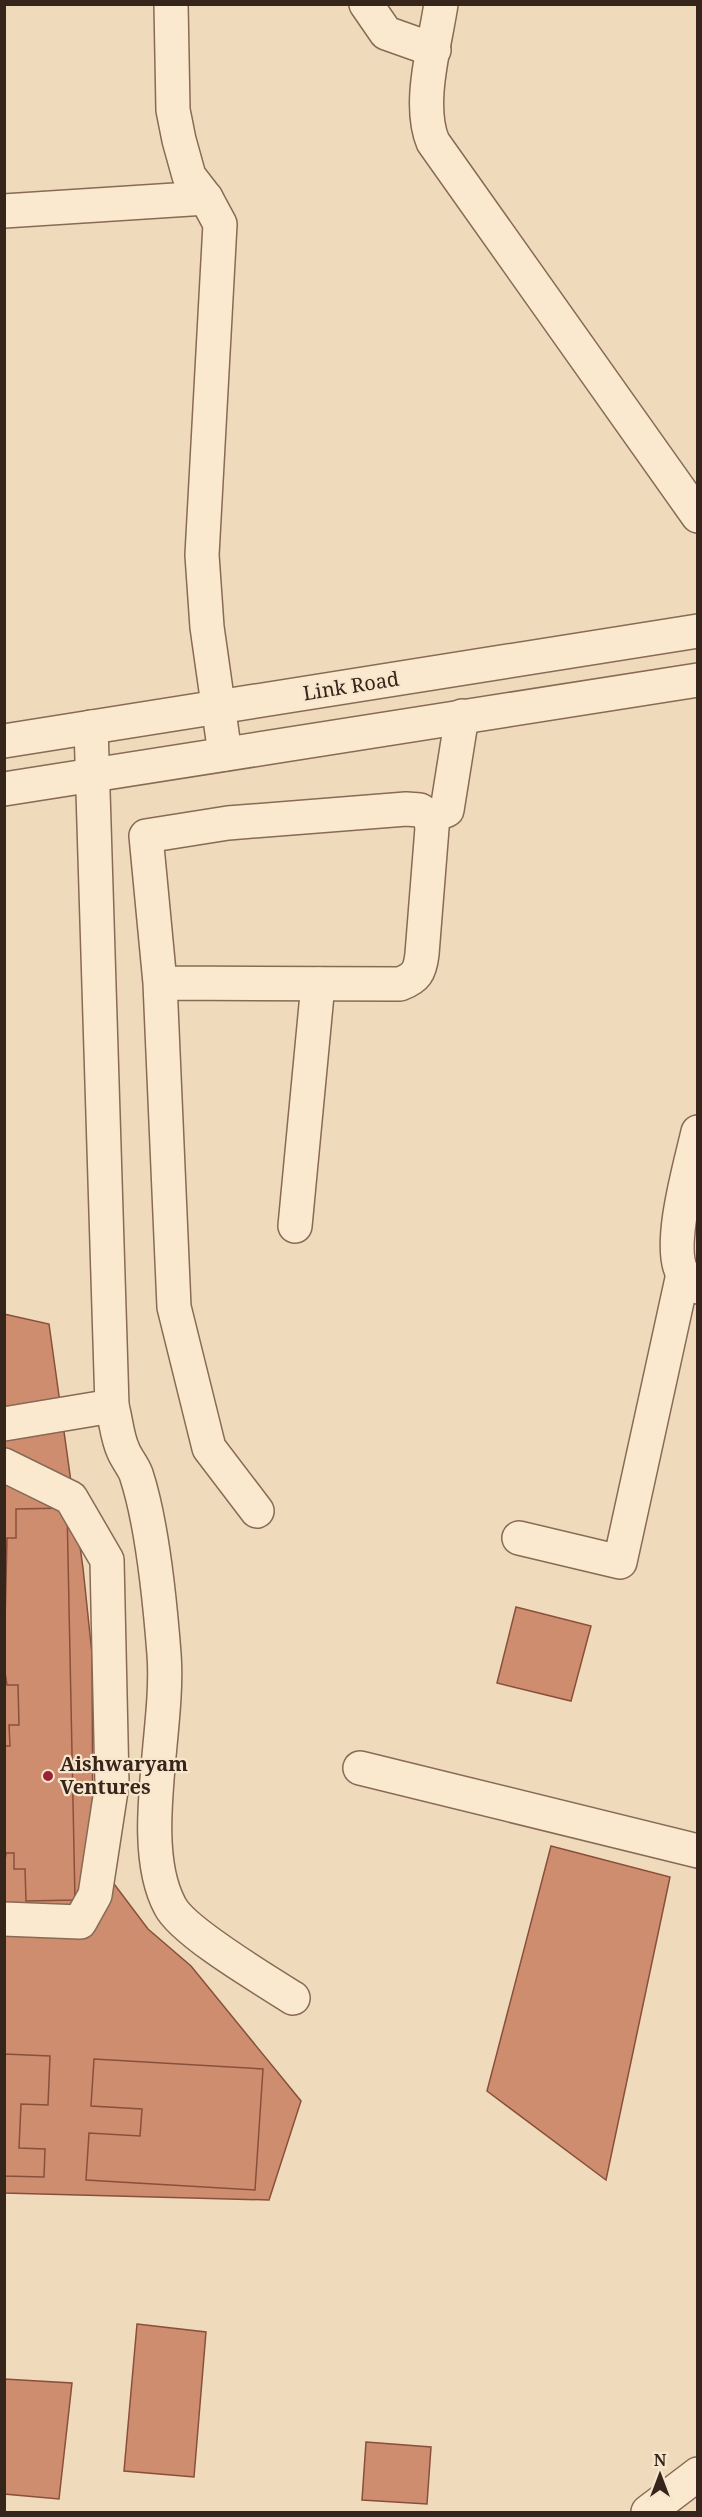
<svg xmlns="http://www.w3.org/2000/svg" width="702" height="2517" viewBox="0 0 702 2517" font-family="'Noto Serif',serif">
<style>
.building{fill:#cf8d70;stroke:#88503a;stroke-width:1.5}
.lines{fill:none;stroke-linecap:round;stroke-linejoin:round}
.minor-casing{stroke:#886a55;stroke-width:36}
.minor{stroke:#fae9cf;stroke-width:33}
.poi-dot{fill:#992331;stroke:#f7e5cc;stroke-width:2}
.labels{text-anchor:middle;stroke-width:4.5;stroke-linejoin:round;paint-order:stroke}
.street-label{font-size:20px;fill:#36251b;stroke:#f7e5cc}
.poi-label{font-size:20px;font-weight:bold;fill:#36251b;stroke:#f7e5cc;text-anchor:start}
</style>
<rect width="100%" height="100%" fill="#efdabc"/>
<!-- building -->
<g class="building">
<path d="M4,1314L49,1324L83,1568L92,1654L93,1856L148,1929L191,1966L301,2101L269,2200L4,2193Z"/>
<path d="M67,1508L75,1900L26,1901L25,1869H14V1853H6L4,1869V1746H10L9,1725H19L18,1685H7L4,1666L7,1538H16V1509Z"/>
<path d="M516,1607L591,1626L571,1701L497,1683Z"/>
<path d="M551,1846L670,1877L606,2180L487,2091Z"/>
<path d="M4,2054L50,2056L48,2105L21,2104L19,2148L45,2149L44,2177L4,2176Z"/>
<path d="M94,2059L263,2069L255,2190L86,2180L89,2133L140,2136L142,2109L91,2106Z"/>
<path d="M137,2324L206,2332L194,2477L124,2471Z"/>
<path d="M4,2379L72,2383L59,2499L4,2494Z"/>
<path d="M366,2442L431,2447L427,2504L362,2500Z"/>
</g>
<g class="lines">
<!-- minor casing -->
<g class="minor-casing">
<g id="minor">
<path d="M171,4L173,110L179,140L189,176L206,198L220,224L202,555L207,627L225,754"/>
<path d="M366,4L386,33L434,50"/>
<path d="M441,4C435,45 417,104 433,142L698,516"/>
<path d="M4,211L206,198"/>
<path d="M4,741L698,631"/>
<path d="M4,789L698,680"/>
<path d="M430,817L447,810L462,716"/>
<path d="M160,983L400,984C416,978 420,972 422,954L432,828L430,817L420,810L406,809L228,823L146,836L160,983L174,1307L209,1448L257,1511"/>
<path d="M698,1132C691,1163 666,1248 683,1274C686,1279 693,1283 698,1287"/>
<path d="M295,1226L318,984"/>
<path d="M112,1406C116,1420 117,1437 123,1450C126,1458 133,1466 136,1474C152,1522 160,1602 164,1654C170,1728 136,1843 170,1906C183,1932 265,1980 293,1998"/>
<path d="M4,1424L112,1406L91,727"/>
<path d="M4,1465L71,1498L107,1560L112,1784L95,1895L80,1922L4,1919"/>
<path d="M519,1538L620,1562L683,1274"/>
<path d="M360,1768L698,1851"/>
<path d="M648,2512L698,2474"/>
</g>
</g>
<!-- minor -->
<use href="#minor" class="minor"/>
</g>
<!-- markers -->
<circle class="poi-dot" cx="48" cy="1776" r="6"/>
<g class="labels">
<!-- street labels -->
<g class="street-label">
<text transform="translate(351 686) rotate(-9)" y="7">Link Road</text>
</g>
<!-- poi labels -->
<g class="poi-label">
<text x="60" y="1771">Aishwaryam<tspan x="60" dy="23">Ventures</tspan></text>
</g>
</g>
<!-- border -->
<rect width="702" height="2517" fill="none" stroke="#36251b" stroke-width="12"/>
<!-- north arrow -->
<g transform="translate(660 2475)" stroke="#f7e5cc" stroke-width="4.5" paint-order="stroke">
<path d="M0-4.5L10 22L0 15L-10 22Z" fill="#36251b"/>
<text y="-9" font-size="16" font-weight="bold" text-anchor="middle" fill="#36251b">N</text>
</g>
</svg>
